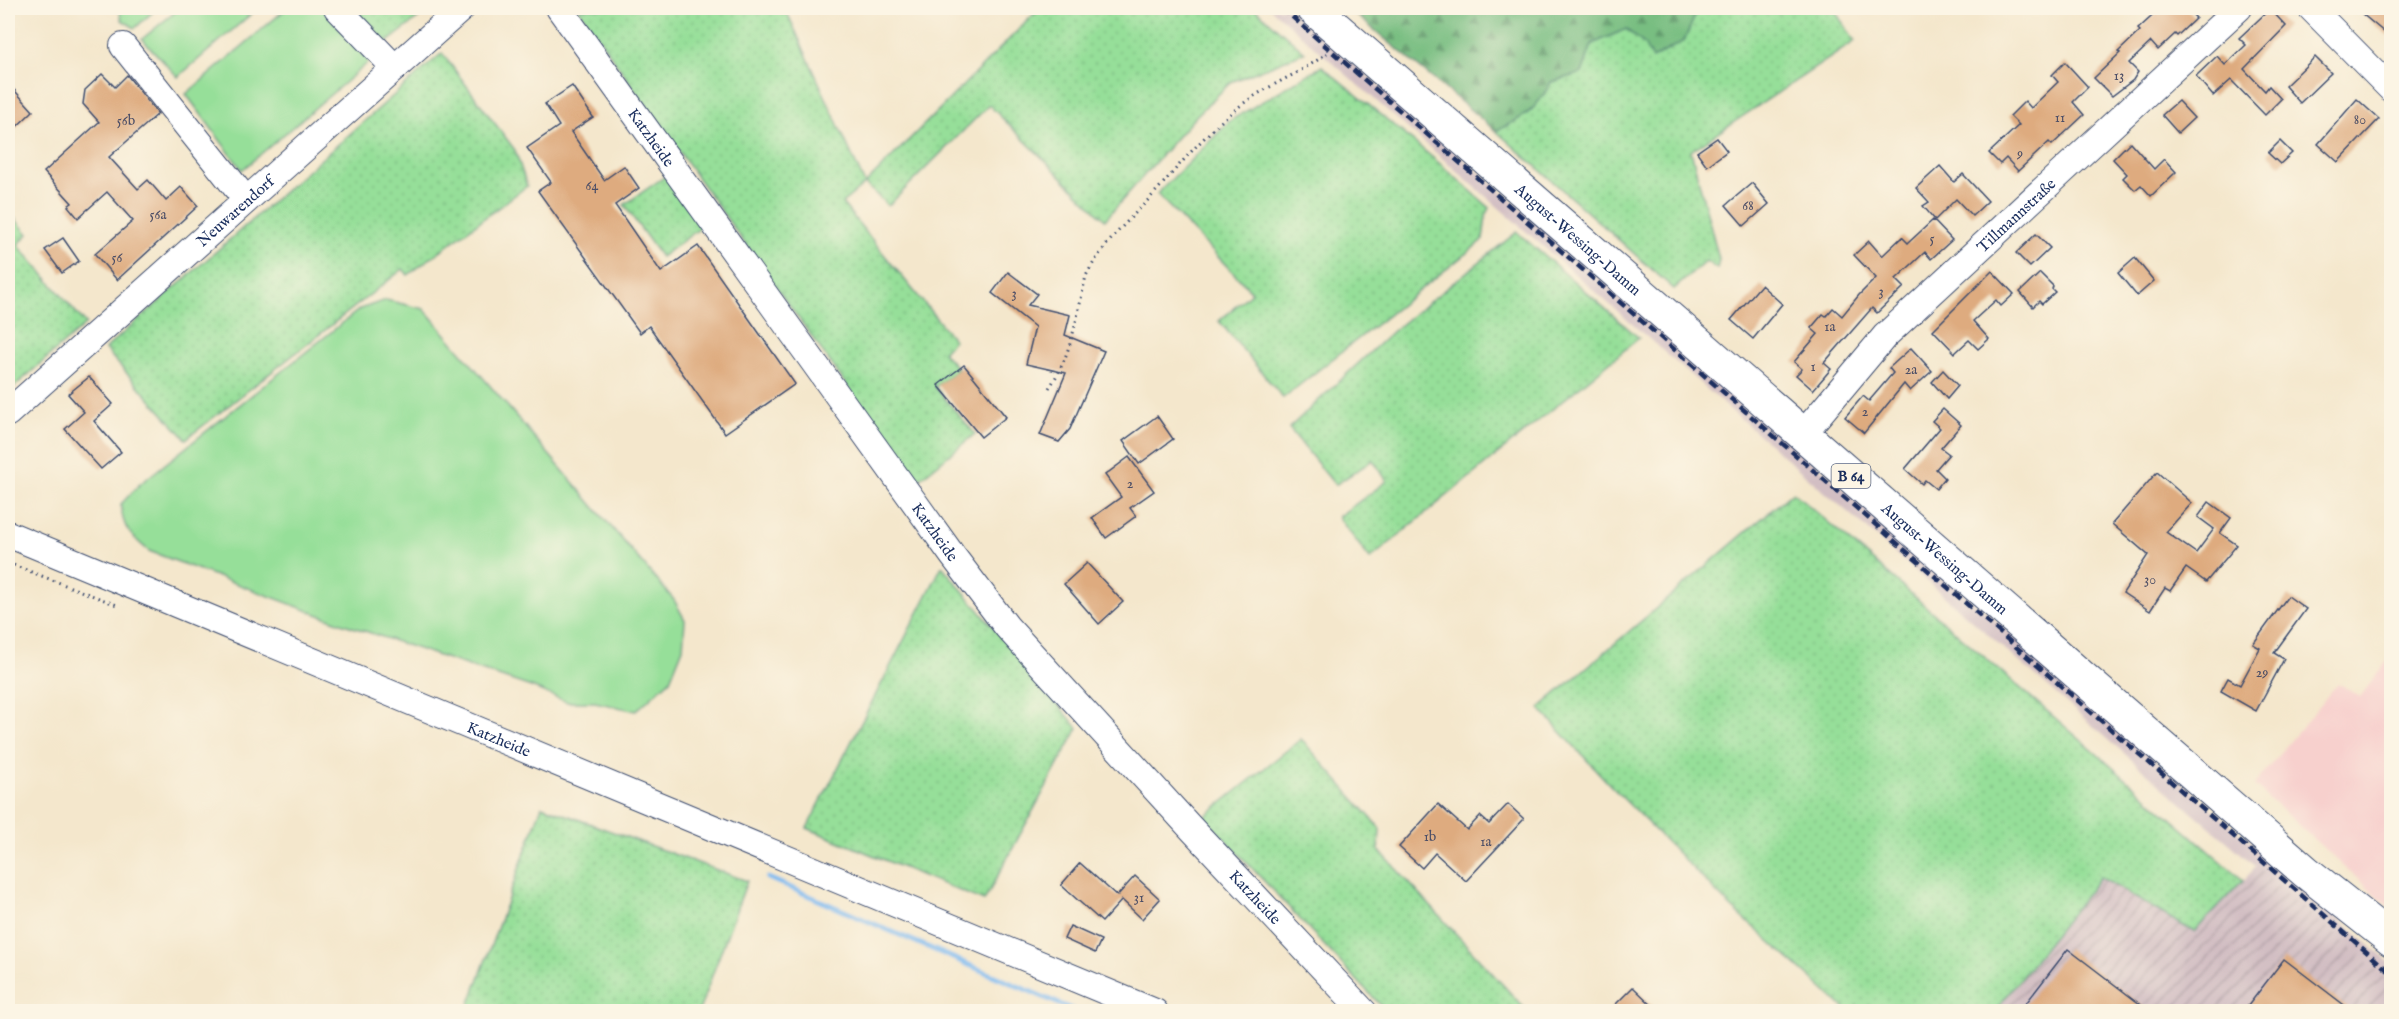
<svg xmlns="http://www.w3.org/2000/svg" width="2399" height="1019" viewBox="0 0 2399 1019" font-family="'IM FELL English',serif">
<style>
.built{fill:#f7d0cd}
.industrial{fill:url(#industrial-furrows)}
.railway{fill:#d2bec3}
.green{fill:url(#green-dots);stroke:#58877c;stroke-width:1.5}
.forest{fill:url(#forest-firs);stroke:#4a7670;stroke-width:1.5}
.pitch{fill:#96df99;stroke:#58877c;stroke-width:1.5}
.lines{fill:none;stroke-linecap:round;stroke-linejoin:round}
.stream{stroke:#7ebaf0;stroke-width:5}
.building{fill:#deab7f}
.minor-casing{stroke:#3c4b6e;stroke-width:28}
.major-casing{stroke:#3c4b6e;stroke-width:35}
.path{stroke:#3c4b6e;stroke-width:3;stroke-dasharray:1.5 4.5;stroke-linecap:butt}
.minor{stroke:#fff;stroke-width:26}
.major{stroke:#fff;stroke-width:33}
.rail{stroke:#1b2f5e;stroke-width:4.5;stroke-dasharray:9 4.5;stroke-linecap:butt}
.labels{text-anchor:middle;stroke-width:4.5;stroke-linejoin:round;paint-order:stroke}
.number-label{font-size:14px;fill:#4c4e66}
.shield{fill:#fcf5e5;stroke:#5e6a86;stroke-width:1.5}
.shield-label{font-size:15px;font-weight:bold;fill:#1b2f5e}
.street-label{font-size:16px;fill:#1b2f5e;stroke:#fcf5e5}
</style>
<defs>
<pattern id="industrial-furrows" width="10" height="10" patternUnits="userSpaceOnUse" patternTransform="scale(1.5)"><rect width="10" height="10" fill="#d2bec3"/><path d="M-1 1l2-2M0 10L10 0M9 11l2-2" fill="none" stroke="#aa9ba2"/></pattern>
<pattern id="green-dots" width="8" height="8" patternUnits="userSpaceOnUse" patternTransform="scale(1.5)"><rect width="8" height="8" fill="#96df99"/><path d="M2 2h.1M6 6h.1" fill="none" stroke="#81c086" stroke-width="1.8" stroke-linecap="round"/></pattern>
<pattern id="forest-firs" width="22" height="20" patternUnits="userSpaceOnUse" patternTransform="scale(1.5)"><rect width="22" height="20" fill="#78be81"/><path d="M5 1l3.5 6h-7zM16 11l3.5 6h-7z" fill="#629b6d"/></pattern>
</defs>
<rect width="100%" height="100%" fill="#fcf5e5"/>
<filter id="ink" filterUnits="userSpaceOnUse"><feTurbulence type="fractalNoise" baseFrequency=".0167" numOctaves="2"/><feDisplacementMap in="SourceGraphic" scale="12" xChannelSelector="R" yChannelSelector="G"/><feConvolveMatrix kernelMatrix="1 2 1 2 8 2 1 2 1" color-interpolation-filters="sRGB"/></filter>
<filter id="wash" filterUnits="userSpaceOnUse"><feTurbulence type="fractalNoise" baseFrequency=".008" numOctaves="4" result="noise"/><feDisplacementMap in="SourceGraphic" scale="24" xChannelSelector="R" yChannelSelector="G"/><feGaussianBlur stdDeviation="1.35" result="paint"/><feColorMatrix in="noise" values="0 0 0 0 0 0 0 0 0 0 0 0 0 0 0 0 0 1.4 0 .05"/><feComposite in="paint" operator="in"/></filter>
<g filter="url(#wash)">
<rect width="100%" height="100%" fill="#f4e7cc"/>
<!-- built -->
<path class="built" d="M2391,656L2392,909H2391L2254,785L2338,683L2360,697Z"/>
<!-- industrial -->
<path class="industrial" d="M2257,866L2391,982V1011L1995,1012L2100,877L2194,932Z"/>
<!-- railway -->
<path class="railway" d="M1270,8H1289L1718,379L2391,964V982L2133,761Z"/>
<!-- green -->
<g class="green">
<path d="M352,8H431L385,44Z"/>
<path d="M578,8H785L865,184L1040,8H1254L1305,52L1231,82L1194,118L1105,220L989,105L888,206L865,184L842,203L954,340L943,352L958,369L935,387L975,434L916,482L639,96Z"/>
<path d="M1693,8H1833L1855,41L1691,151L1719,259L1717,269L1706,261L1674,289L1496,131C1526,116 1535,112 1551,82L1582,73L1592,44L1626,29L1644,44L1695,16Z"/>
<path d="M442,53L515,150L527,186L408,275L403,269L186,439L105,349Z"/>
<path d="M1322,66L1438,162L1490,208L1486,216L1483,240L1283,398L1219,321L1252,292L1157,194L1231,120Z"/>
<path d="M670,173L703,219L700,228L661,257L624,205Z"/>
<path d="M8,211L28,234L18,245L86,324L8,392Z"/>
<path d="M1517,232L1639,338L1370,559L1338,517L1387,481L1373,460L1335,485L1289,428L1394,330Z"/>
<path d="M1793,492L2243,880L2194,932L2100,877L1995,1011H1848L1732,908L1610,785L1539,708Z"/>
<path d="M942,566L1078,728L984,901L807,828Z"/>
<path d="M1301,739L1380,828L1379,850L1527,1011H1386L1204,817Z"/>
<path d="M542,806L747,881L699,1011H467Z"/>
</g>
<!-- forest -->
<path class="forest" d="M1348,8H1693L1695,16L1684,41L1652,59L1644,44L1626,29L1592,44L1582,73L1551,82C1535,112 1526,116 1496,131Z"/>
<!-- pitch -->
<g class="pitch">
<path d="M119,8H157L135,28L122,20Z"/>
<path d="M180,8H258L178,77L142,39Z"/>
<path d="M287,8H323L369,62L242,170L186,94Z"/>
<path d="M386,300L424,309L674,600L685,620L683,648L670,680L636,711L595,702H567L534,688L341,623L149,551C131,536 122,529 121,504L140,484L360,309Z"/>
</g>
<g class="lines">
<!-- stream -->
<path class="stream" d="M768,878L1078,1012"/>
</g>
<g id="blocks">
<!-- building -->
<g class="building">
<path d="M2161,8H2186L2196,18L2177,36L2175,34L2158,50L2151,42L2129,63L2138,72L2133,80L2112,96L2094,78L2120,53L2118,52L2140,31L2138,29Z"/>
<path d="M2355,8H2391V38Z"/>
<path d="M2270,9L2286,26L2244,69L2265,91L2269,86L2281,99L2265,115L2231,80L2213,96L2196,76L2217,56L2225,65L2246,45L2239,38Z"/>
<path d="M2315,57L2331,73L2300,103L2285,86Z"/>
<path d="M2065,62L2088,87L2073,102L2084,115L2052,145L2049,142L2018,171L2006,158L2000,164L1989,153L2019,125L2010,116L2025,101L2031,108L2058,82L2052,75Z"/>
<path d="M102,74L115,87L127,75L158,114L109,157L138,189L148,180L166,201L181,187L198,206L117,280L95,254L133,221L107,192L78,218L68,206L72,203L44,172L99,122L83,104L85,90Z"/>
<path d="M8,83L33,111L8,135Z"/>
<path d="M572,86L593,117L571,132L604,180L624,166L639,188L615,205L661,272L698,246L795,384L725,433L649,326L640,333L538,191L551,182L527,148L559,126L545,104Z"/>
<path d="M2357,99L2379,119L2338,162L2318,144Z"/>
<path d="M2178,101L2194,118L2178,133L2162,115Z"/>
<path d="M1717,138L1727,151L1707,166L1697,152Z"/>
<path d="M2280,141L2292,153L2280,164L2268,153Z"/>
<path d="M2130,142L2154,169L2164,159L2176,172L2151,196L2141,185L2135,190L2123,178L2127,174L2113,159Z"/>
<path d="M1940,166L1954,182L1963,174L1988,201L1972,216L1956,199L1935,220L1923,206L1929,202L1916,188Z"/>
<path d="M1752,183L1769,204L1744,226L1726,205Z"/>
<path d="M1933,220L1952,240L1931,259L1925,252L1896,279L1904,287L1877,313L1872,308L1824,363L1831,369L1813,390L1796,375L1802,369L1794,362L1818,334L1811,328L1823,314L1826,316L1833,308L1842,316L1859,295L1876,278L1854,255L1869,241L1882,256L1902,237L1908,243Z"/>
<path d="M2036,234L2050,248L2030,267L2016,253Z"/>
<path d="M63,238L79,261L62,273L45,250Z"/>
<path d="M2135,258L2154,281L2137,296L2118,273Z"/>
<path d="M1992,271L2014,294L2001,306L1996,300L1973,321L1989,339L1978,349L1969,340L1955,353L1933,330Z"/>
<path d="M1008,272L1037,294L1028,305L1070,315L1065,335L1104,351L1070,429L1059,442L1040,435L1066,373L1026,364L1035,327L992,293Z"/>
<path d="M2040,273L2053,286L2052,289L2055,292L2042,304L2039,301L2033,307L2020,292Z"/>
<path d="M1761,285L1782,304L1753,339L1731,320Z"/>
<path d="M1911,348L1932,371L1910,391L1904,384L1864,433L1845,417L1863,396L1869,401L1893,373L1889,368Z"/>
<path d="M964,365L1006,417L981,437L938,385Z"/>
<path d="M1943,370L1958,386L1947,399L1932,382Z"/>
<path d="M89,377L113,404L94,421L121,452L101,469L65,429L84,412L68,394Z"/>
<path d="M1943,409L1961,425L1941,448L1949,454L1936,469L1945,478L1936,489L1925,480L1922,484L1905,469L1940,428L1932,421Z"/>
<path d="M1157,416L1173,439L1139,464L1123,441Z"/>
<path d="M1129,457L1154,491L1130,508L1136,516L1106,538L1092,518L1121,497L1105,475Z"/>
<path d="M2157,472L2192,503L2166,532L2196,553L2214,529L2198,517L2209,502L2231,518L2220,533L2237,545L2206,582L2186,568L2170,591L2165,588L2150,611L2123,593L2148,555L2112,524Z"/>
<path d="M1087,563L1123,602L1099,624L1064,584Z"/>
<path d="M2288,596L2306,609L2274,653L2284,659L2256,711L2221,691L2228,678L2240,685L2260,648L2253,644Z"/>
<path d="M1438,804L1467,830L1480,816L1489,824L1508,804L1524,819L1466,881L1435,853L1422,868L1399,847Z"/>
<path d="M1080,863L1117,896L1135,876L1160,899L1142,919L1122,900L1102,922L1061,885Z"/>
<path d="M1070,926L1101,940L1095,953L1064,939Z"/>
<path d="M2068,949L2149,1011H2020Z"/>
<path d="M2284,959L2352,1011H2244Z"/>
<path d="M1633,987L1658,1011H1609Z"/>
</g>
</g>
</g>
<g filter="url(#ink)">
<use href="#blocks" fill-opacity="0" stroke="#3c4b6e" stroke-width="1.5"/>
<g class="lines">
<!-- minor casing -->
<g class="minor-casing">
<g id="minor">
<path d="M337,8L395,68"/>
<path id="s1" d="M559,8L953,556L1007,627L1189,826L1364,1012"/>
<path d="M2311,8L2392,90"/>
<path d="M123,46L246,200"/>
<path id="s2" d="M8,413L462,8"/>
<path id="s3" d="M1803,434L1885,336L2239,8"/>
<path id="s4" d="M8,534L1155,1012"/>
</g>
</g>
<!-- major casing -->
<g class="major-casing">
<g id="major">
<path id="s5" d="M1313,8L2306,872L2392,940"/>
</g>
</g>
<!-- path -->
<g class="path">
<path d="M1049,388C1072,355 1077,315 1086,276C1102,245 1127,222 1150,198C1180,165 1208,129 1244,103C1270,84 1302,73 1327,53"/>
<path d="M8,563L117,605"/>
</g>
<!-- minor -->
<use href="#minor" class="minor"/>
<!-- major -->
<use href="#major" class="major"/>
<!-- rail -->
<path class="rail" d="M1282,8L2392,974"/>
</g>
</g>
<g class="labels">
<!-- number labels -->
<g class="number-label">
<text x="2119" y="80">13</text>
<text x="2060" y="122">11</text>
<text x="2360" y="124">80</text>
<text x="126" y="125">56b</text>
<text x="2020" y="158">9</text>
<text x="592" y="190">64</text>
<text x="1748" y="210">68</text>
<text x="158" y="219">56a</text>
<text x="1932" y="243">5</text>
<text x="117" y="262">56</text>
<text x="1881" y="296">3</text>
<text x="1014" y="298">3</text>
<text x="1830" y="331">1a</text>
<text x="1813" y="371">1</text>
<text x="1911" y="374">2a</text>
<text x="1865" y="416">2</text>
<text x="1130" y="488">2</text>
<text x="2150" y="584">30</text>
<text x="2262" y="677">29</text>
<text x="1430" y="841">1b</text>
<text x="1486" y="846">1a</text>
<text x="1139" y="902">31</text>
</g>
<!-- shield labels -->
<rect class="shield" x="1831.5" y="464" width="39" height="24" rx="4.5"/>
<g class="shield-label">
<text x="1851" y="481">B 64</text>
</g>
<!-- street labels -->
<g class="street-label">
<text dy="6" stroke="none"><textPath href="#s1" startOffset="159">Katzheide</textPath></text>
<text dy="6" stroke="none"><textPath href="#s2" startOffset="304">Neuwarendorf</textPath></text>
<text dy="6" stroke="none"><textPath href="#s3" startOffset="306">Tillmannstraße</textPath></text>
<text dy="6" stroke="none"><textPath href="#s5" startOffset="352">August-Wessing-Damm</textPath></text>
<text dy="6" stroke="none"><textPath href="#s1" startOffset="645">Katzheide</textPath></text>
<text dy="6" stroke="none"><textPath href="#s5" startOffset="838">August-Wessing-Damm</textPath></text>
<text dy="6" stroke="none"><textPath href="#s4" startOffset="532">Katzheide</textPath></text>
<text dy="6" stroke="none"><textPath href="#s1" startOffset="1131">Katzheide</textPath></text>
</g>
</g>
<!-- margin -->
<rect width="2399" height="1019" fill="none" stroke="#fcf5e5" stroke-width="30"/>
</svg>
